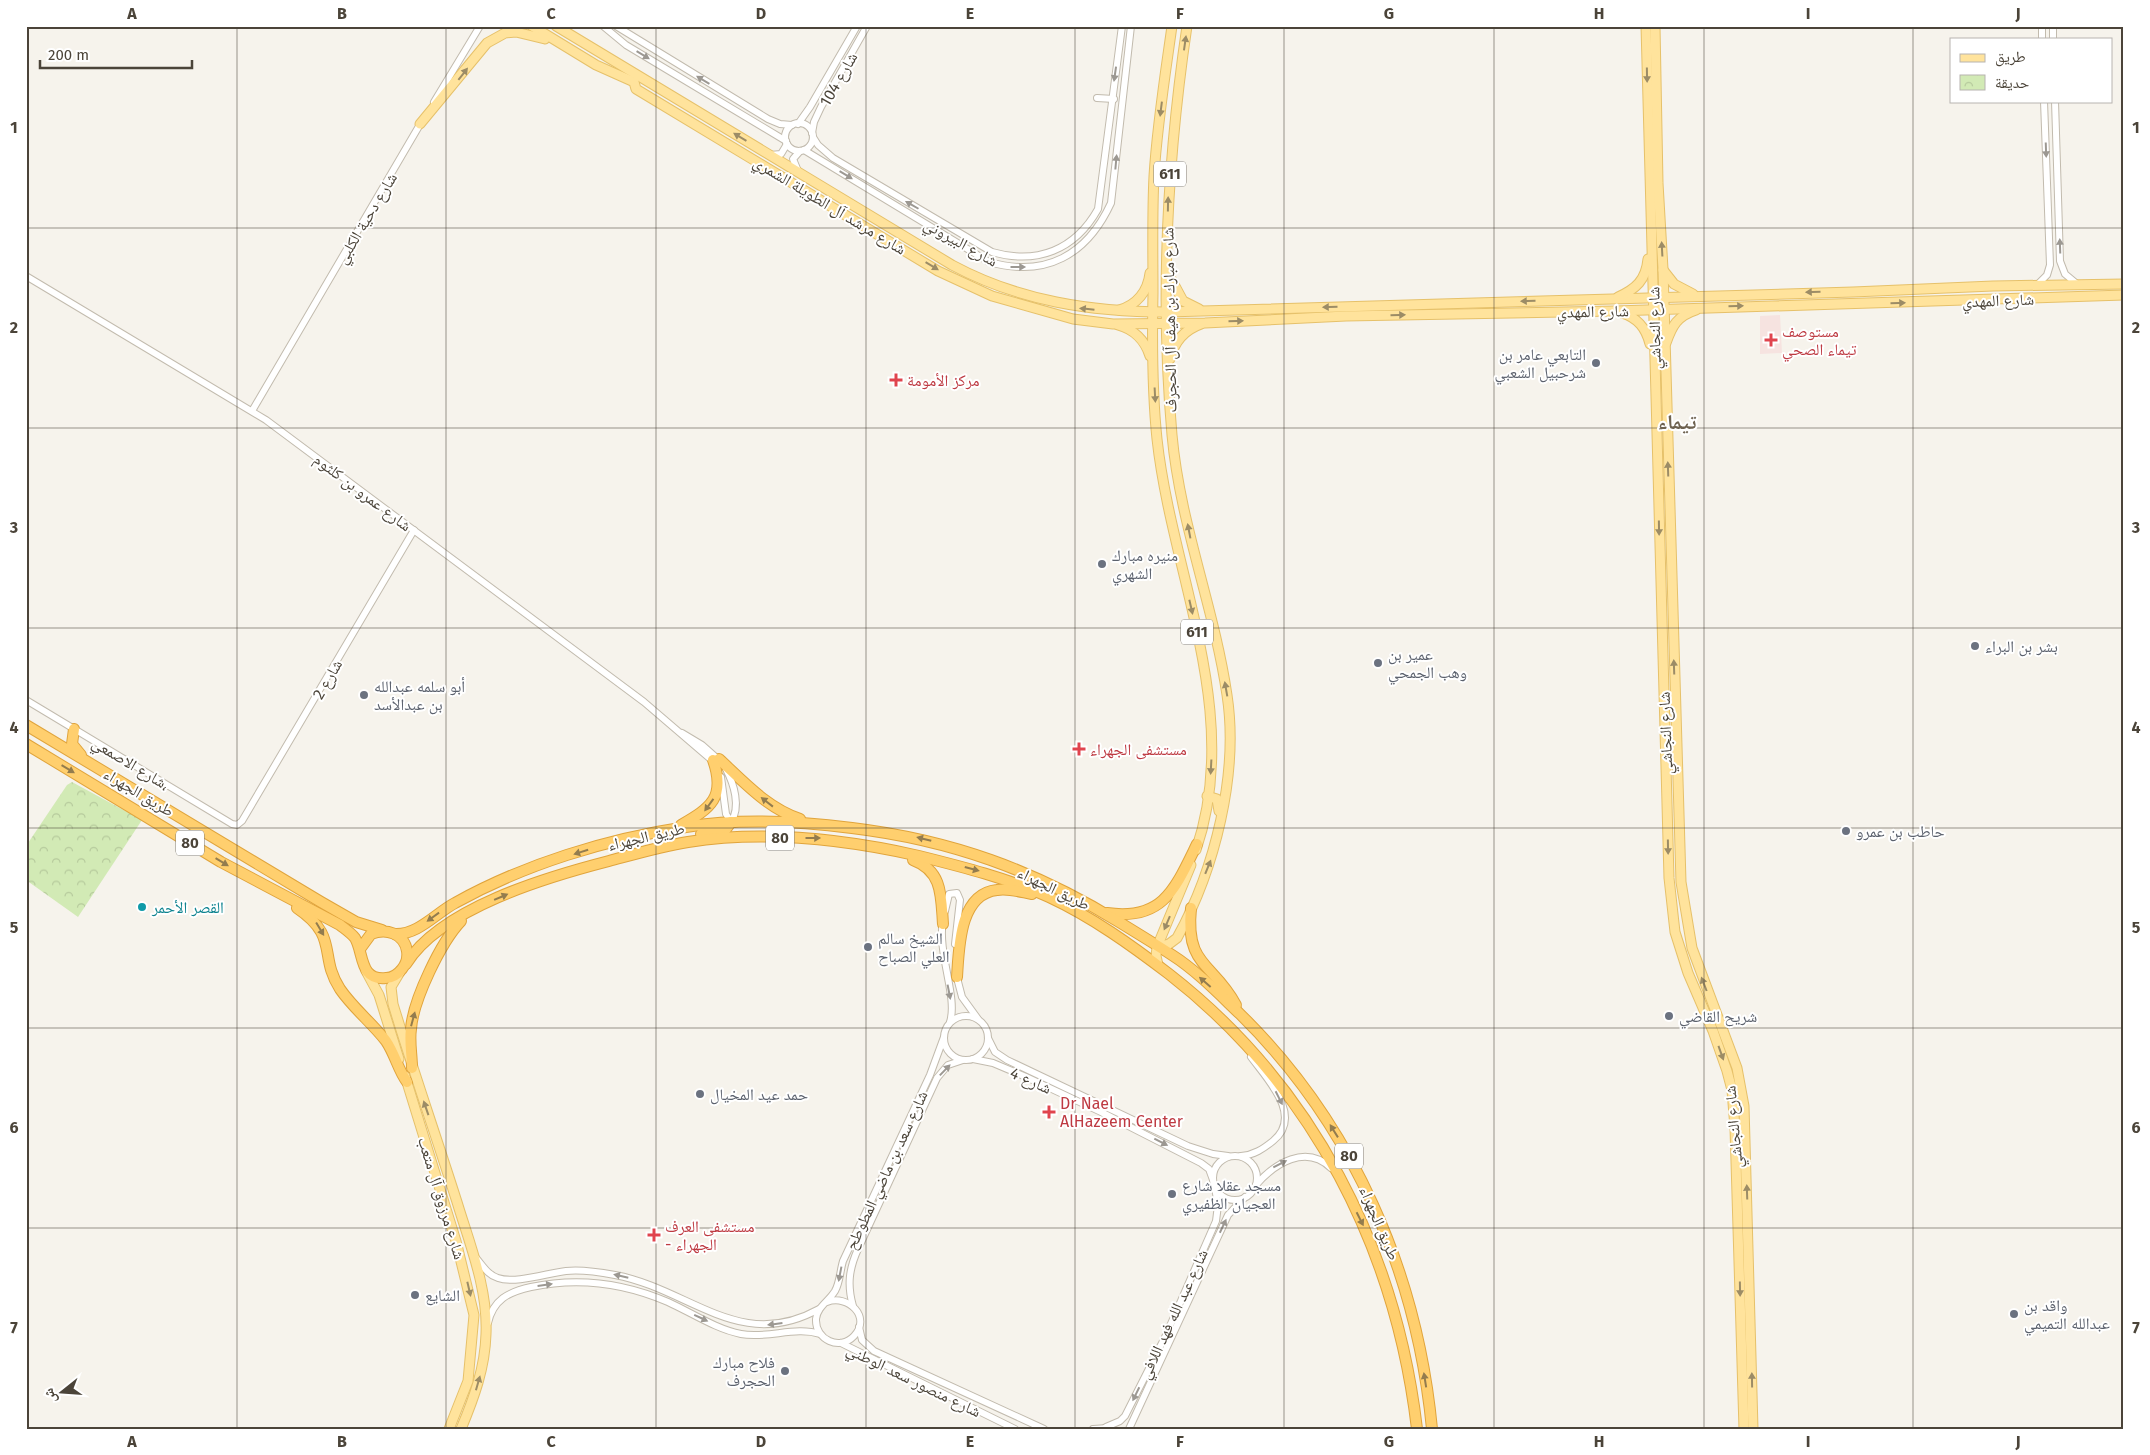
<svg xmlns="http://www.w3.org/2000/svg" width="2150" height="1455" viewBox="0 0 2150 1455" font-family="'Fira Sans','Noto Naskh Arabic',sans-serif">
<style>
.medical{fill:#f6e3e0}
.park{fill:url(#park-crowns)}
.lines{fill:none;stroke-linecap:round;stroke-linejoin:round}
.minor-casing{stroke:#c2bbae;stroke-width:8}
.major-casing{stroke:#e6c16a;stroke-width:11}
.highway-casing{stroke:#e0a43c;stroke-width:12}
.minor{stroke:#fff;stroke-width:6}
.major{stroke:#ffe39c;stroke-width:9}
.highway{stroke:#ffcf6e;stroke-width:10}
.oneway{fill:#9c8c66}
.oneway2{fill:#9c9892}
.oneway3{fill:#937c4e}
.grid{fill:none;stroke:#4b4439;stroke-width:1;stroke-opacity:0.55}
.health-dot{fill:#e0444e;stroke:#fff;stroke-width:2}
.worship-dot{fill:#6b7280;stroke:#fff;stroke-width:2}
.culture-dot{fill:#0f9aa8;stroke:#fff;stroke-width:2}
.labels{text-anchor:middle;stroke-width:4;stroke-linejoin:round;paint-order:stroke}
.shield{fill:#fff;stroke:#817c74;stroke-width:1}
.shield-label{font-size:15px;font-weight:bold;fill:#4b4439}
.street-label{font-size:16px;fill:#4b4439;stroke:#fff}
.health-label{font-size:16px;fill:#be3a42;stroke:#fff;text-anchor:start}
.worship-label{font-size:16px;fill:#5b616d;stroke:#fff;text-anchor:start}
.culture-label{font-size:16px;fill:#0d838f;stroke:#fff;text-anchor:start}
.district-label{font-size:21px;font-weight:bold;fill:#6e6250;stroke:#fff}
.neatline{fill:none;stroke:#4b4439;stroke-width:2}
.grid-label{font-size:16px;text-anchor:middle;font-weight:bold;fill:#4b4439}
</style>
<defs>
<pattern id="park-crowns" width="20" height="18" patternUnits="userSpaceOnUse" patternTransform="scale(1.25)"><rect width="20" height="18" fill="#d2eab5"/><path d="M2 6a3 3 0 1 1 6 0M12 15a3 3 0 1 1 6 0" fill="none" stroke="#b6ca9c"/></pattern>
</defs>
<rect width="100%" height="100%" fill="#f6f3ec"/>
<!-- medical -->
<path class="medical" d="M1780,315L1782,353L1760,354V316Z"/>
<!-- park -->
<path class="park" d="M72,782L142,820L78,917L26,880V846L67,785Z"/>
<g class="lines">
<!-- minor casing -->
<g class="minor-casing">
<g id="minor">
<path d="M603,26L626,45L786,141"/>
<path d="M616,26L768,119L780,124L792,125"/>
<path d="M2042,26V39"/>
<path d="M2053,26V39"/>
<path d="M1097,98L1114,99"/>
<path d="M2055,101L2060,261L2065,274L2077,284"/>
<path d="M434,102L480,26"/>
<circle cx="799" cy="137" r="14"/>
<path d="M798,124L810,107L857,26"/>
<path d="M812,133L814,122L821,107L867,26"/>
<path d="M813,137L818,145L833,158L992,252C1037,265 1075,250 1098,209L1122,26"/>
<path d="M804,150L989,262C1046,278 1087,255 1111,203L1131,26"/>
<path d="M770,155L781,154L787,144"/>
<path d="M798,171L793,159L800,151"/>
<path d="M26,276L266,420L644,702L714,762"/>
<path d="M2037,285L2047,275L2050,265L2044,101"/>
<path d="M252,411L422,121"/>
<path d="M26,700L232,824L237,825L242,821L414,530"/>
<path d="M682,733L702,745L720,761"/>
<path d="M721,777L726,814L731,822C741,807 734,784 726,769"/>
<path d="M945,911L949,894L957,893L960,900L955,944"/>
<path d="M943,920C937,953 958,997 950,1022"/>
<path d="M956,974L962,997L978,1019"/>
<circle cx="966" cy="1038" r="22"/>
<path d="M988,1038L995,1052L1007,1060L1188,1146L1213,1154L1228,1156"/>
<path d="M973,1059L993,1063L1026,1077L1101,1112L1201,1163L1209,1169L1213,1180"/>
<circle cx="1235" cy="1178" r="22"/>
<path d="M1241,1156C1254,1155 1263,1149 1273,1141C1304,1116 1267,1079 1251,1057"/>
<path d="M1256,1185C1275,1163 1306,1144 1331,1168"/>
<path d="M476,1258C483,1266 488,1275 498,1278C515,1284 548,1273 566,1271C582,1269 599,1272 615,1275C690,1289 740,1353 819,1309"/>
<path d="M827,1302C848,1294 872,1317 854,1336C840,1351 815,1340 816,1319C817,1307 829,1301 835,1291C840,1282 840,1271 843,1261L930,1075L944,1037"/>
<path d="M853,1306C847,1285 849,1269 858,1249L937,1078L948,1065L963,1060"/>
<path d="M488,1323C493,1300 508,1292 531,1287C578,1277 624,1283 668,1302C692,1313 716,1329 741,1334C768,1339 795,1326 820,1334"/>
<path d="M859,1327L862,1340L874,1351L1044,1429"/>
<path d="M841,1343L1015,1429"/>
<path d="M1106,1427L1120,1421L1125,1416L1166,1335L1216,1221L1218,1205L1215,1188"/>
<path d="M1093,1429L1108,1428"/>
<path d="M1129,1429L1228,1215L1245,1197"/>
</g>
</g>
<!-- major casing -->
<g class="major-casing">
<g id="major">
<path d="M532,26L596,65L634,82L636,89L938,271L992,296L1073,319L1113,324L1205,323L1346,316L1615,311L2124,295"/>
<path d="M556,26L952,265C1019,301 1091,312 1167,312L1853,292L1993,286L2124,284"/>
<path d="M1172,26C1165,76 1157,126 1154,176C1152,215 1153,254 1153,293C1152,341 1152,391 1157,439C1172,576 1243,712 1196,850"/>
<path d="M1646,26L1669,878L1675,932L1688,973L1713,1031L1727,1071L1732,1090L1735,1128L1744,1429"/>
<path d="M1655,26L1658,183L1663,269L1681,882L1692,948L1737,1068L1744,1106L1753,1429"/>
<path d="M420,124L487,43L505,33L516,32L545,39"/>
<path d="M1663,270L1674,284L1693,294"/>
<path d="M1169,275L1183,301L1199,309"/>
<path d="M1618,297C1636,289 1646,280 1648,259"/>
<path d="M1119,310C1137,305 1148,291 1150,273"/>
<path d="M1622,313C1638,318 1646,328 1650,344"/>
<path d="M1118,325C1133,329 1145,340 1150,356"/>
<path d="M1666,343C1672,326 1677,316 1696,310"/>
<path d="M1170,359C1174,342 1184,330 1201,324"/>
<path d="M1207,796L1217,799L1219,811"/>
<path d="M1157,947L1169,944L1177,938C1215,869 1239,773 1227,695C1214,607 1180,524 1172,435C1160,299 1167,161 1187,26"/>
<path d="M1158,965L1156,956L1157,947L1191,865"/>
<path d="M366,971L379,995L399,1059"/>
<path d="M400,972L391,987L393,1004C413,1070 436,1136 457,1202C470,1245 488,1289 486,1334C485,1368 474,1398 461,1429"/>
<path d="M405,1076L456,1241L474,1315L468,1381L449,1429"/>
</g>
</g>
<!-- highway casing -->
<g class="highway-casing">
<g id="highway">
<path d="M26,725L321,902L356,922L382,930"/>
<path d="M74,729L72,744L81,755"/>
<path d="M26,744L221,862L340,925C345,929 351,933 355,938C364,953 359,981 386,978C392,978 398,974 402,969C406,964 408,957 407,951C404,933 386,928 371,934L360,949"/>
<path d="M719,759C744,782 767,808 800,819"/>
<path d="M681,825C711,808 726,797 713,760"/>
<path d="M701,834L726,829L731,822"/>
<path d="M913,860C943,871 941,897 943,924"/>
<path d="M297,908C340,937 318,955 340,989C353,1008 372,1023 386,1041C395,1054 398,1070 407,1082"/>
<path d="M1191,908C1185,967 1213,962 1236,1005"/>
<path d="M1107,913C1163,921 1175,889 1197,844"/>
<path d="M395,934C418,935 436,913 455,903C525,864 607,839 686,827C741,818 797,821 852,828C951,840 1034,870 1119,922C1137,933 1155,944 1172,955C1197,971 1219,994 1240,1014C1353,1125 1417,1272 1432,1429"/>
<path d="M406,964C441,908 547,877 609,861C635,854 662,846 688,842C765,830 844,839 919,856C963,867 1007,878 1049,897C1092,917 1131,945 1169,974C1313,1086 1396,1249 1417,1429"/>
<path d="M957,977C959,948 959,894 997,890C1009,888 1021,892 1032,894"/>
<path d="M412,1068C412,1055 409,1041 411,1029C413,1000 441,942 461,921"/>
</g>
</g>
<!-- minor -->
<use href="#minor" class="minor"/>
<!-- major -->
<use href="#major" class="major"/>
<!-- highway -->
<use href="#highway" class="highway"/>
</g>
<!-- one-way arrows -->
<defs><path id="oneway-solid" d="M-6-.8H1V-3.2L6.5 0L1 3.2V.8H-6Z" transform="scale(1.25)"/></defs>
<g class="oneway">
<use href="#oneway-solid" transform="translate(1185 43) rotate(-82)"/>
<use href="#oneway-solid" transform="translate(463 74) rotate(-52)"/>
<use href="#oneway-solid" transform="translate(1647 75) rotate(89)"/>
<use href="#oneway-solid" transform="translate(1161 109) rotate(97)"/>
<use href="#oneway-solid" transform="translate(740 137) rotate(-149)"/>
<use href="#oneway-solid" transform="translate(1168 204) rotate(-89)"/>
<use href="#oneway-solid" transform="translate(1662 249) rotate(-93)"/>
<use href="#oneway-solid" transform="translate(932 266) rotate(31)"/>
<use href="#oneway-solid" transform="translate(1813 292) rotate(178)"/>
<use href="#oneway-solid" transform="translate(1528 301) rotate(178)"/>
<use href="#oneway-solid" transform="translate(1898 303) rotate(-2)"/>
<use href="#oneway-solid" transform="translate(1736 306) rotate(-2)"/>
<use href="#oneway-solid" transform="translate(1330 307) rotate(179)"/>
<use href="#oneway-solid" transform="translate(1087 309) rotate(-174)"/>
<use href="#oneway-solid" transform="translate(1398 315) rotate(-2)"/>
<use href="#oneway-solid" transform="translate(1236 321) rotate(-2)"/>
<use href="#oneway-solid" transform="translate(1155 395) rotate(87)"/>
<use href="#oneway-solid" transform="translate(1668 469) rotate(-92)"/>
<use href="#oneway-solid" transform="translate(1659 528) rotate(89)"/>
<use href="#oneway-solid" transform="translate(1189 531) rotate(-101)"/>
<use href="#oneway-solid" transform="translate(1191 607) rotate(77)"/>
<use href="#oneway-solid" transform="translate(1674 667) rotate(-92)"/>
<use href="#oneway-solid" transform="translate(1226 689) rotate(-100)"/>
<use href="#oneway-solid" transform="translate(1211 767) rotate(93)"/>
<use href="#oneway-solid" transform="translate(1668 847) rotate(89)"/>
<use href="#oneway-solid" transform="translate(1208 867) rotate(-68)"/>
<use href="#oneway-solid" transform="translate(1167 923) rotate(113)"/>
<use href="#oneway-solid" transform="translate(1704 984) rotate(-111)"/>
<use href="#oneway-solid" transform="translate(1721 1053) rotate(70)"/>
<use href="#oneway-solid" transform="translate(426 1108) rotate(-109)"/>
<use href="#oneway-solid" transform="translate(1747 1192) rotate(-92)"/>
<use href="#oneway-solid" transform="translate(469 1289) rotate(77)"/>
<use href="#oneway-solid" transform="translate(1740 1289) rotate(89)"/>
<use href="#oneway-solid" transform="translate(1752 1380) rotate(-91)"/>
<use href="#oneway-solid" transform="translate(478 1383) rotate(-74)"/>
</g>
<g class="oneway2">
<use href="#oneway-solid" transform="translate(643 55) rotate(31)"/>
<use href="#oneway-solid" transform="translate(1115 74) rotate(98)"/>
<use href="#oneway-solid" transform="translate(703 80) rotate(-149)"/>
<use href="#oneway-solid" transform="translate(2046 150) rotate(88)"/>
<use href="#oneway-solid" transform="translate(1116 162) rotate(-85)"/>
<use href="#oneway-solid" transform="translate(846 175) rotate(31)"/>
<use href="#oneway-solid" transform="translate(912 205) rotate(-150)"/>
<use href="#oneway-solid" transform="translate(2060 246) rotate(-92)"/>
<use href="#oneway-solid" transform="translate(1018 267)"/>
<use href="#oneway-solid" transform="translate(949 992) rotate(79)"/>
<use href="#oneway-solid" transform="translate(945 1070) rotate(-46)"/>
<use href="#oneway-solid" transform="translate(1279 1098) rotate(63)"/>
<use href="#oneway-solid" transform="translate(1161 1142) rotate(27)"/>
<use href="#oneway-solid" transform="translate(1280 1164) rotate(-27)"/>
<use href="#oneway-solid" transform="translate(1223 1226) rotate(-65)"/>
<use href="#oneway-solid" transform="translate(840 1274) rotate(101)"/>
<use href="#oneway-solid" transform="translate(621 1276) rotate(-167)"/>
<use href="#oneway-solid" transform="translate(545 1285) rotate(-8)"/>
<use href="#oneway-solid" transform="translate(701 1318) rotate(25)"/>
<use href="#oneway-solid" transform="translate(775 1324) rotate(173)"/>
<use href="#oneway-solid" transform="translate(1136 1394) rotate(116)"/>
</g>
<g class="oneway3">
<use href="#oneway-solid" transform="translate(68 769) rotate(31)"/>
<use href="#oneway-solid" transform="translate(767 802) rotate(-142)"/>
<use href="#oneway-solid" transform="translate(709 805) rotate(126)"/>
<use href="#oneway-solid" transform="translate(813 838)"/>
<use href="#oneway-solid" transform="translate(924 839) rotate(-166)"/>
<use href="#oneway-solid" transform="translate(581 852) rotate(163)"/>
<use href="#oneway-solid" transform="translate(222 862) rotate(31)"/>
<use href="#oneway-solid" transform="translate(972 869) rotate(15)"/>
<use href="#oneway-solid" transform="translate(501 897) rotate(-23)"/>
<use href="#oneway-solid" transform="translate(433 917) rotate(144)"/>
<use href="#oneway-solid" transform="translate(320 929) rotate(59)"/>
<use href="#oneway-solid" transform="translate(1205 982) rotate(-139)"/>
<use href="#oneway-solid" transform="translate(413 1019) rotate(-75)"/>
<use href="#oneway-solid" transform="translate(1334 1131) rotate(-122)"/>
<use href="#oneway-solid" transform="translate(1360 1219) rotate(63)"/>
<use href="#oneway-solid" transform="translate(1425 1380) rotate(-99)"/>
</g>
<!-- grid -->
<path class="grid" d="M237,26V1429M446,26V1429M656,26V1429M866,26V1429M1075,26V1429M1284,26V1429M1494,26V1429M1704,26V1429M1913,26V1429M26,228H2124M26,428H2124M26,628H2124M26,828H2124M26,1028H2124M26,1228H2124"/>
<!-- markers -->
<g class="health-dot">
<path d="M1768.5 332.5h5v5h5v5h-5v5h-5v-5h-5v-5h5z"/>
<path d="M893.5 372.5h5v5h5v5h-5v5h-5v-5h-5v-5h5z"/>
<path d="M1076.5 741.5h5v5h5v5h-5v5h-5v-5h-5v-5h5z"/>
<path d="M1046.5 1104.5h5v5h5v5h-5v5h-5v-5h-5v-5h5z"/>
<path d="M651.5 1227.5h5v5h5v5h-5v5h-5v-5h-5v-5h5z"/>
</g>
<g class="worship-dot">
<circle cx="1596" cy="363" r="5"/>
<circle cx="1102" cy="564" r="5"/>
<circle cx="1975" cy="646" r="5"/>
<circle cx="1378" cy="663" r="5"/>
<circle cx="364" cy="695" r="5"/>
<circle cx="1846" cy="831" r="5"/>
<circle cx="868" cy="947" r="5"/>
<circle cx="1669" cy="1016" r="5"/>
<circle cx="700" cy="1094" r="5"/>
<circle cx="1172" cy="1194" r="5"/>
<circle cx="415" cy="1295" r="5"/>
<circle cx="2014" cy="1314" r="5"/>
<circle cx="785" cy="1371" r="5"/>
</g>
<circle class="culture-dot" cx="142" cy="907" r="5"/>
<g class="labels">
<!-- shield labels -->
<g class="shield">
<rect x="1154" y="161.5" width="32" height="25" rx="4"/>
<rect x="1181" y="619.5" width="32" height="25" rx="4"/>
<rect x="766" y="825.5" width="28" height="25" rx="4"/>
<rect x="176" y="830.5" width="28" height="25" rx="4"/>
<rect x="1335" y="1143.5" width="28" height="25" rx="4"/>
</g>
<g class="shield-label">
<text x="1170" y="179">611</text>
<text x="1197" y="637">611</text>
<text x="780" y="843">80</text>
<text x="190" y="848">80</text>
<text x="1349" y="1161">80</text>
</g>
<!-- street labels -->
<g class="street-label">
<text transform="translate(838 79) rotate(-60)" y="6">شارع 104</text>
<text transform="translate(830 205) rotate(31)" y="6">شارع مرشد آل الطويلة الشمري</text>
<text transform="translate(366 218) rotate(-59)" y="6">شارع دحية الكلبي</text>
<text transform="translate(961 242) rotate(29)" y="6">شارع البيروني</text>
<text transform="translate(1998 300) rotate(-2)" y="6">شارع المهدي</text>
<text transform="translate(1593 311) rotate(-1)" y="6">شارع المهدي</text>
<text transform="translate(1169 320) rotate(-91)" y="6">شارع مبارك بن هيف آل الحجرف</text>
<text transform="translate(1654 328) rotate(-91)" y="6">شارع النجاشي</text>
<text transform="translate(363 492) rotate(37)" y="6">شارع عمرو بن كلثوم</text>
<text transform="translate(327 679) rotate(-60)" y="6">شارع 2</text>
<text transform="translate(1665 733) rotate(-92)" y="6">شارع النجاشي</text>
<text transform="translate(131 763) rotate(31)" y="6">شارع الاصمعي،</text>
<text transform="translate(139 792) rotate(31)" y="6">طريق الجهراء</text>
<text transform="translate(646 836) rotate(-13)" y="6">طريق الجهراء</text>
<text transform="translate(1054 888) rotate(26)" y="6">طريق الجهراء</text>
<text transform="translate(1031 1080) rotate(24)" y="6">شارع 4</text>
<text transform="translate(1733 1127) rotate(-95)" y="6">شارع النجاشي</text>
<text transform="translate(886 1170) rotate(-65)" y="6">شارع سعد بن ماضي المطوطح</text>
<text transform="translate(442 1198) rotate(73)" y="6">شارع مرزوق آل متعب</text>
<text transform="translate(1380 1223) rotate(67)" y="6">طريق الجهراء</text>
<text transform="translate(1173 1314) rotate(-65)" y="6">شارع عبد الله فهد اللافي</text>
<text transform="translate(914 1380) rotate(26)" y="6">شارع منصور سعد الوطني</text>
</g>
<!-- health labels -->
<g class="health-label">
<text x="1782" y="337">مستوصف<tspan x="1782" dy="18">تيماء الصحي</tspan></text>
<text x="907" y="386">مركز الأمومة</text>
<text x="1090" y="755">مستشفى الجهراء</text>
<text x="1060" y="1109">Dr Nael<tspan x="1060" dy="18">AlHazeem Center</tspan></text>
<text x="665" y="1232">مستشفى العرف<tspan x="665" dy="18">- الجهراء</tspan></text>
</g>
<!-- worship labels -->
<g class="worship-label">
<text x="1586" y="360" text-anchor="end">التابعي عامر بن<tspan x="1586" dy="18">شرحبيل الشعبي</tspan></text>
<text x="1112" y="561">منيره مبارك<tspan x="1112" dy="18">الشهري</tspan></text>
<text x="1985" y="652">بشر بن البراء</text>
<text x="1388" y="660">عمير بن<tspan x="1388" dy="18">وهب الجمحي</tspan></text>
<text x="374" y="692">أبو سلمه عبدالله<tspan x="374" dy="18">بن عبدالأسد</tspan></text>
<text x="1856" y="837">حاطب بن عمرو</text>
<text x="878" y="944">الشيخ سالم<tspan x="878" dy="18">العلي الصباح</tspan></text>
<text x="1679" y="1022">شريح القاضي</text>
<text x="710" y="1100">حمد عيد المخيال</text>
<text x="1182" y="1191">مسجد عقلا شارع<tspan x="1182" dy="18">العجيان الظفيري</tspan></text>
<text x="425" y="1301">الشايع</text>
<text x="2024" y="1311">واقد بن<tspan x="2024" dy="18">عبدالله التميمي</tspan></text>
<text x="775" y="1368" text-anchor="end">فلاح مبارك<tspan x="775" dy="18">الحجرف</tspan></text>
</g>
<!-- culture labels -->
<g class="culture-label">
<text x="152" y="913">القصر الأحمر</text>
</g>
<!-- district labels -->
<g class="district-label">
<text x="1677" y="429">تيماء</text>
</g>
</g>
<!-- border -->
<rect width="2150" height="1455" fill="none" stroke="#ffffff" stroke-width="55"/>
<!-- legend -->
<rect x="1950" y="38" width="162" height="65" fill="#ffffff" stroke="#b7b4b0"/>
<rect x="1960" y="54" width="25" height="8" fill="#ffe39c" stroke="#b7b4b0"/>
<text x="1995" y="62" font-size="15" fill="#4b4439">طريق</text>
<rect x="1960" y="75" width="25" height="15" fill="url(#park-crowns)" stroke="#b7b4b0"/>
<text x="1995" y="88" font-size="15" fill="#4b4439">حديقة</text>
<!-- north arrow -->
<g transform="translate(62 1392) rotate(253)" stroke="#ffffff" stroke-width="4" paint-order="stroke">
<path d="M0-4L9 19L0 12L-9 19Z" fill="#4b4439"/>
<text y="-8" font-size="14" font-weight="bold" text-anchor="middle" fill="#4b4439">ش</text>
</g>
<!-- scale -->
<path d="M40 60v8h152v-8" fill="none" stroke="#4b4439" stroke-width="2.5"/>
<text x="48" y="60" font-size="15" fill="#4b4439" stroke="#ffffff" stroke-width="4" paint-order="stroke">200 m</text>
<rect x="28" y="28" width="2094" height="1400" class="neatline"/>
<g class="grid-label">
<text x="132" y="19">A</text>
<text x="342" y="19">B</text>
<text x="551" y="19">C</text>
<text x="761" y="19">D</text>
<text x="970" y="19">E</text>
<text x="1180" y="19">F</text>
<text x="1389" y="19">G</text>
<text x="1599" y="19">H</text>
<text x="1808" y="19">I</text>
<text x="2018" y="19">J</text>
<text x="14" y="133">1</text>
<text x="2136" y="133">1</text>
<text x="14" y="333">2</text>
<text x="2136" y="333">2</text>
<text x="14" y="533">3</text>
<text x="2136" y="533">3</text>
<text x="14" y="733">4</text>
<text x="2136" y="733">4</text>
<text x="14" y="933">5</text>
<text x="2136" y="933">5</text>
<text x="14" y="1133">6</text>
<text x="2136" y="1133">6</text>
<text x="14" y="1333">7</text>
<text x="2136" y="1333">7</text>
<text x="132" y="1447">A</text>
<text x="342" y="1447">B</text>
<text x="551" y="1447">C</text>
<text x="761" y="1447">D</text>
<text x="970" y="1447">E</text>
<text x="1180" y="1447">F</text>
<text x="1389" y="1447">G</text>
<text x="1599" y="1447">H</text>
<text x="1808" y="1447">I</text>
<text x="2018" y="1447">J</text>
</g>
</svg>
